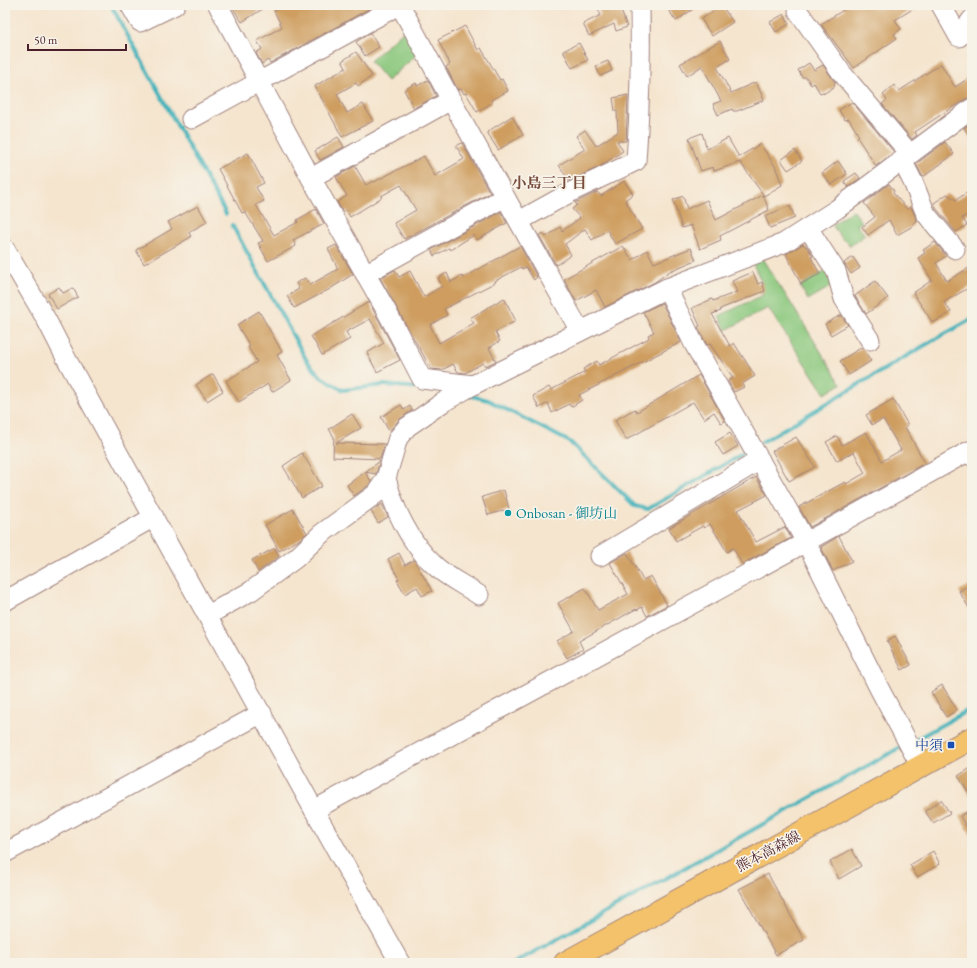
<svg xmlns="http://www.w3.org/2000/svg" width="977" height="968" viewBox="0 0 977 968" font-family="'EB Garamond','Noto Serif JP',serif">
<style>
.green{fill:#8bc87e;stroke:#6a7454}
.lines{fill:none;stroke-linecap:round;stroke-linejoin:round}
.stream{stroke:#43b3bb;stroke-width:4}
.building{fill:#ce9d5f}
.minor-casing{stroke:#a0827d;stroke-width:21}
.major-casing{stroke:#a0827d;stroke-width:24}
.minor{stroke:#fff;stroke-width:19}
.major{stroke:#f3c26a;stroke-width:22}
.culture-dot{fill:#0f9aa8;stroke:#f7f3e8;stroke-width:1.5}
.transit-dot{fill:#1a4fb4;stroke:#f7f3e8;stroke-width:1.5}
.labels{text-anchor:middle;stroke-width:3.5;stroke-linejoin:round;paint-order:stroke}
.culture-label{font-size:14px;fill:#0d838f;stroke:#f7f3e8;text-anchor:start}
.transit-label{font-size:14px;fill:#164399;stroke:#f7f3e8;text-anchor:end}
.street-label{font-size:14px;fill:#4a1f2b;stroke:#f7f3e8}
.neighbourhood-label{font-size:15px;font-weight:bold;fill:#784b3d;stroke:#f7f3e8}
</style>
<rect width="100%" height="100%" fill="#f7f3e8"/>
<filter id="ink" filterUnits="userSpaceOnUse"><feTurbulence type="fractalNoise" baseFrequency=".025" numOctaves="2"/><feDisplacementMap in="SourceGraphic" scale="8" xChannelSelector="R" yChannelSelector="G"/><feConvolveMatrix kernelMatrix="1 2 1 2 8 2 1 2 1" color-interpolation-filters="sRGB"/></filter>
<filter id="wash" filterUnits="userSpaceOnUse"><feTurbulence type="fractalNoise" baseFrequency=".012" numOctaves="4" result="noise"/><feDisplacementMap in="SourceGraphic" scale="16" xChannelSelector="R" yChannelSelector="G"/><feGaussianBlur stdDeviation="0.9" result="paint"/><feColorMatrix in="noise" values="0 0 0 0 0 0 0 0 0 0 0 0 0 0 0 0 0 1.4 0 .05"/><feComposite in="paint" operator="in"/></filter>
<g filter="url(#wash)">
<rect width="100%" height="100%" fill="#f5e5cf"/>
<!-- green -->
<g class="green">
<path d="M403,31L421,51L387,81L370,61Z"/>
<path d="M853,210L862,222L857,225L865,235L850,246L846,240L844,241L832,225Z"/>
<path d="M761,257L785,294L841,384L825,394L768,308L726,330L719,316L763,295L761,281L752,262Z"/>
<path d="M827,270L835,284L808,300L800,286Z"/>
</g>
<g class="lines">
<!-- stream -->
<g class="stream">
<path d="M111,5L226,214"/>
<path d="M232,225L307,361L321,377L343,390L383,385L424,388"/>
<path d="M468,395L488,400L570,442L635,506L648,509L744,453"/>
<path d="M762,442L932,341L972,319"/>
<path d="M913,741L972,708"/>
<path d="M514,963L903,746"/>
</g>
</g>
<g id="blocks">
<!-- building -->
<g class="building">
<path d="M231,5H269L242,22Z"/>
<path d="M285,5H321L324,9L331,5H376L270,63L268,60L262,64L256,53L262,49L257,41L282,27L274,11Z"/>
<path d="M596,5H619L627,27L616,31L614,24L589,36L583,24L601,15Z"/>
<path d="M665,5H699L676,21Z"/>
<path d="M842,5H919L895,20L901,29L894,34L897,38L854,68L821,24L845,9Z"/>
<path d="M722,6L733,22L712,36L701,19Z"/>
<path d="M784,14L789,24L776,32L770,22Z"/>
<path d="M465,26L478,50L481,48L500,80L502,79L508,91L491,100L492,103L477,112L466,93L464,94L461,89L458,90L446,67L450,64L438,40Z"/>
<path d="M370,33L379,47L365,56L356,42Z"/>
<path d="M720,41L730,59L717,67L731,93L756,82L764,100L737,111H733L732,109L718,115L713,104L721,101L702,66L687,76L680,64Z"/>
<path d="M579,43L588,60L572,68L563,51Z"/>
<path d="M356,52L372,76L358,86L356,83L337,94L347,113L363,104L373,121L342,137L315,86L346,68L342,61Z"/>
<path d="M608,61L612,71L600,76L596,66Z"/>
<path d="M809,63L814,70L823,65L835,82L834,87L823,94V92L820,93L814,83L811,85L806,77H802L798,70Z"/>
<path d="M941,64L955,87L972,76V97L965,99L915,132L917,135L912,139L882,104L887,100L883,95L894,85L899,91Z"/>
<path d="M428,80L436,96L414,108L404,90L416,83L417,86Z"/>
<path d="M628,95L626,141H617L623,151L599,167L569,181L559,165L585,149L576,136L585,130L596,146L618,132L617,111H615L613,98Z"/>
<path d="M852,102L894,152L876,166L857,137L859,136L849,119L845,120L839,110Z"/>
<path d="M512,116L523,135L498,150L487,132Z"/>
<path d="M972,122V140L964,128Z"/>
<path d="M702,133L707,149L728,138L739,157L760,144L775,166L782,185L764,196L740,162L714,171L713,167L701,171L689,138Z"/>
<path d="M338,137L344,147L320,160L315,151Z"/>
<path d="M945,142L954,154L923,177L916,164Z"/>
<path d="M462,143L490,193L404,239L394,223L416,210L401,185L381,196L382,197L373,203L350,217L346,210L343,212L337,202L347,196L336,177L355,166L366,185L373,181L374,182L424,156L435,176L464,159L456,146Z"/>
<path d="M795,150L802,161L788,170L781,160Z"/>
<path d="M248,153L264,183L256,187L264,201L256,205L274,235L298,222L297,220L316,209L324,224L293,240L296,246L268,261L258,243L263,241L245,212L242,213L218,169Z"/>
<path d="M838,161L847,174L831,185L822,173Z"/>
<path d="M856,173L860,178L848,187L844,181Z"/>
<path d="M624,181L633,194L625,200L642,229L615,244L607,230L592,240L585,229L565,244L571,255L556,265L539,235L543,233L546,237L560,227L562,231L580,218L572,209L577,205L575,203L597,192L601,196Z"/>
<path d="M889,184L894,191L893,193L907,209L910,207L912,209L917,221L913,223V226L897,235L889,220L868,235L862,227L875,217L864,203Z"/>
<path d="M972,189V212L962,218L967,225L956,232L936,208L934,203L947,194L956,200Z"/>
<path d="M763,195L769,210L720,236L721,240L700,249L691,225L682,228L673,200L683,196L687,209L707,200L716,220Z"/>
<path d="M198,206L207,222L189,232L191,237L144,264L136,250L172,229L168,222Z"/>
<path d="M790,206L795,218L770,228L765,216Z"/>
<path d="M501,212L507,223L477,240L474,235L450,250L449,248L434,256L431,250Z"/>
<path d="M935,242L946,256L936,263L947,281L972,266V286L944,302L951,312L933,323L913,293L932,280L918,258L925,253L923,250Z"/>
<path d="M803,244L805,246H806L813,256L811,257L820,274L801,284L786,254Z"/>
<path d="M336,245L353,274L330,289L294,308L287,296L299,289L296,283L305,278L310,285L338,269L328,249Z"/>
<path d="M520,246L537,277L534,280L526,267L522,269L521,267L495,281L496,282L444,309L447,315L430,325L439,343L474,323L470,318L504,298L516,321L495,332L500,341L489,348L496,361L485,366L483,363L465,373L458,372L453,364L442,370L431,369L380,278L395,270L399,277L410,271L424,297L442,286L438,278L447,273L451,282L462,276L463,278Z"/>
<path d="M623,246L632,260L647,250L654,263L691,248L696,260L670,271L655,282L605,307L596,290L576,301L564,279Z"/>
<path d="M853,257L860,268L851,274L844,263Z"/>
<path d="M753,272L758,284L762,282L765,291L720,309L721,311L712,314L730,346L734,343L755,376L742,384L744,387L734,392L728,381L733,378L710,344L707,345L698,327L700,326L692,308L712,299L713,301L737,292L732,281Z"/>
<path d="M875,281L888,298L866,314L855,296Z"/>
<path d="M59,287L63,293L73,288L78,297L57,309L48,294Z"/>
<path d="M369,302L400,360L377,372L367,353L384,343L370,319L346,332L350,339L322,355L311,336Z"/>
<path d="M662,303L681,342L579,395L582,400L571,407L569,404L552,413L548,403L539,408L533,396L549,387L551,390L585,372L583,369L597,361L599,365L649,338L648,335L654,332L643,312Z"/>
<path d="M259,311L282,352L277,355L291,380L272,392L268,384L239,402L226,381L257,362L248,347L250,346L237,325Z"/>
<path d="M841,315L848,325L831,335L825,324Z"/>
<path d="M862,347L871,361L849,375L840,361Z"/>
<path d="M213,374L223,391L207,401L196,385Z"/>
<path d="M699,375L725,421L721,423L714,412L704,419L693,402L626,440L615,420L635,409L637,412Z"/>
<path d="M893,399L908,425L905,427L925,463L810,527L799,507L845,482L846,484L865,473L854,452L837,461L826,442L837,436L842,445L866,432L882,461L901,450L883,419L872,425L866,415Z"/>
<path d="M401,405L404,410L410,406L412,410L399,420L389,431L381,417Z"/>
<path d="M352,414L361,428L336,443L385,444L380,459L333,457L334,437L329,429Z"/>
<path d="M730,433L738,446L723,455L715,442Z"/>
<path d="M796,437L815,467L789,481L772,451Z"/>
<path d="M302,453L322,486L302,498L283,466Z"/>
<path d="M380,461L376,474L365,472Z"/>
<path d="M365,472L371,481L369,485L354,496L347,485Z"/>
<path d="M756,477L767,495L738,510L741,516L756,542L785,527L791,538L742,564L733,548L727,552L710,524L704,528L703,526L676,541L669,528Z"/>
<path d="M504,490L509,509L488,515L482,497Z"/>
<path d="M382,504L388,517L378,523L371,511Z"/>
<path d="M293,509L307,533L299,540L279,551L265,525Z"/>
<path d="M839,536L852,561L833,571L821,547Z"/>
<path d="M275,548L279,556L258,572L252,560Z"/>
<path d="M399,553L405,565L414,560L432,591L422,596L417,587L405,594L397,580L399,579L388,559Z"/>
<path d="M627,553L643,580L651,576L667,605L647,616L642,607L637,610L636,609L579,641L583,649L567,658L557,641L574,631L558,603L585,588L598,610L628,594L610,563Z"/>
<path d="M972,584V613L959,591Z"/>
<path d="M895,636L911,665L902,670L887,641Z"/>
<path d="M942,685L957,710L946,717L931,692Z"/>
<path d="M972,767V798L958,776Z"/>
<path d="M941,800L950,813L933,823L925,811Z"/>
<path d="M972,809V837L960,816Z"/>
<path d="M852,849L861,866L839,879L830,862Z"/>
<path d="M933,851L940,864L917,877L910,865Z"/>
<path d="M768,874L804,940L776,955L739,889Z"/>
</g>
</g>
</g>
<g filter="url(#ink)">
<use href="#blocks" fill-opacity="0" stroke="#a0827d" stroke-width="1"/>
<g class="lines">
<!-- minor casing -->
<g class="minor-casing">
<g id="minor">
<path d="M130,5L140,22L175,5"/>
<path d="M218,5L311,178L386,310L422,379L473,385"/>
<path d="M400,5L451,100L580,331"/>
<path d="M941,5L959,37L972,19"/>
<path d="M798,11L841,72L910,154"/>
<path d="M191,119L399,5"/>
<path d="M902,160L913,182L926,214L955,249"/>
<path d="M311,178L451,100"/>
<path d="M519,221L573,191L636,161C640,109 641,57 640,5"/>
<path d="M808,228L836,271L844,299L870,340"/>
<path d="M5,249L46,319L66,358L314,810L400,963"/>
<path d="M365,274L505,197"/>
<path d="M667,288L694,344L806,542L880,690L921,767"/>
<path d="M386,478C393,507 410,543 433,564C446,577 464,585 479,595"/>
<path d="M600,556L760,460"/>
<path d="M5,601L154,517"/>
<path d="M208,615L251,591L296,558L321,534L377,493L386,478L398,438L407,427L442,403L473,385L667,288L784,243L837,209L972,108"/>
<path d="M314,810L806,542L969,451L972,456"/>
<path d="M5,853L262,713"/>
</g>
</g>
<!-- major casing -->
<g class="major-casing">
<path id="major" d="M565,963L972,738"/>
</g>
<!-- minor -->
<use href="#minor" class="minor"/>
<!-- major -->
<use href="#major" class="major"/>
</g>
</g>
<!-- markers -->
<circle class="culture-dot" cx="508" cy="513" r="4"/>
<rect class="transit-dot" x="947" y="741" width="8" height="8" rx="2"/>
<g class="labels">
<!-- culture labels -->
<g class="culture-label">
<text x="516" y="518">Onbosan - 御坊山</text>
</g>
<!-- transit labels -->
<g class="transit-label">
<text x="943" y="750">中須</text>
</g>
<!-- street labels -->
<g class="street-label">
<text transform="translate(768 851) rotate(-28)" y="5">熊本高森線</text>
</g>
<!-- neighbourhood labels -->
<g class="neighbourhood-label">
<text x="549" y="188">小島三丁目</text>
</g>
</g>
<!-- margin -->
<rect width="977" height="968" fill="none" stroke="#f7f3e8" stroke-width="20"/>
<!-- scale -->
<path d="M28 44v6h98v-6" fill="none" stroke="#4a1f2b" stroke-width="2"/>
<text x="34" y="44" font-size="12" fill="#4a1f2b" stroke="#f7f3e8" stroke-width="3" paint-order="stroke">50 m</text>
</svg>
